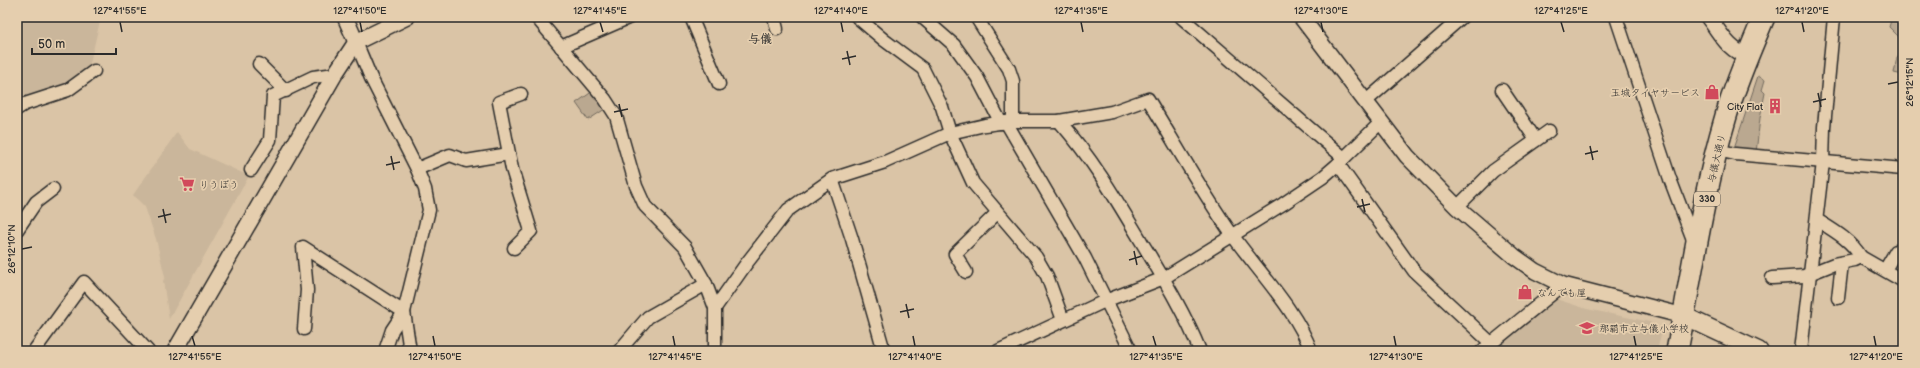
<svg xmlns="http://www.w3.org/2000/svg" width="1920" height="368" viewBox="0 0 1920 368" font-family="'Balsamiq Sans','Klee One',sans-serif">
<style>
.built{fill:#cab69b}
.green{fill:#baa890;stroke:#726a5e}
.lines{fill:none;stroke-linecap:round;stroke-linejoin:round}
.minor-casing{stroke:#2b2b2b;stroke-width:15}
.tertiary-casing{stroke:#2b2b2b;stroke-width:18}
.secondary-casing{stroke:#2b2b2b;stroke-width:20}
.trunk-casing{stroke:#2b2b2b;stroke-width:24}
.minor{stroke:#e5ceae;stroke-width:12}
.tertiary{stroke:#e5ceae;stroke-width:15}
.secondary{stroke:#e5ceae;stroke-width:17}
.trunk{stroke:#e5ceae;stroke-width:21}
.ticks{fill:none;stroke:#2b2b2b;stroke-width:1.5}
.labels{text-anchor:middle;stroke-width:3.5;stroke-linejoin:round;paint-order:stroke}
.shield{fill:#e5ceae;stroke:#635c52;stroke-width:1}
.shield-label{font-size:9px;font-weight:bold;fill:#2b2b2b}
.poi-label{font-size:10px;fill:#2b2b2b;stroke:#e5ceae;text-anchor:start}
.street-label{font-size:10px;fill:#2b2b2b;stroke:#e5ceae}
.quarter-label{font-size:12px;font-weight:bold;fill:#2b2b2b;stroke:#e5ceae}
.neatline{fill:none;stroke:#2b2b2b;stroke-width:1.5}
.ticks-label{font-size:10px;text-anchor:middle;fill:#2b2b2b}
</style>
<rect width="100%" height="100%" fill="#dac4a6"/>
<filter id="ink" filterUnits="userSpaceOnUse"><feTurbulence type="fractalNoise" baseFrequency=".025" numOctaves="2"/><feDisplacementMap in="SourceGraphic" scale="8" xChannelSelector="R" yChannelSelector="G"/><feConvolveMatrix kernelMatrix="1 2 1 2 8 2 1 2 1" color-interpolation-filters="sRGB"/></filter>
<g filter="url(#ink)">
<!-- built -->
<g class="built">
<path d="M17,17H101L88,71L59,90L17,105Z"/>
<path d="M177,132L190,149L249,176L169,319L163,281L165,277L156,239L145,207L133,195Z"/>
<path d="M1553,298L1587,309L1650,322L1661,334L1657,351H1499L1498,346Z"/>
</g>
<!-- green -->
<g class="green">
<path d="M1892,17H1903V41L1889,27Z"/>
<path d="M1903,50V75L1894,73L1897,57Z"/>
<path d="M1758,76L1765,80L1762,90L1765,93L1760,118L1756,153L1733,151Z"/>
<path d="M593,91L605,109L588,120L576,103Z"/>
</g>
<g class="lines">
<!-- minor casing -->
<g class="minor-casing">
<g id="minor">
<path d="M536,17L605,99L616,116L636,186L645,206L685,247L706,284L715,308V351"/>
<path d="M691,17L719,84"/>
<path d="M774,17L777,29"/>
<path d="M857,17L884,40L923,69L942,107L950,133L973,183L1036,257L1047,276L1063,320"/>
<path d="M922,17L954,45L977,77L1001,123"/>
<path d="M976,17L1009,69L1013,81V121"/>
<path d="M1181,17L1344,158"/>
<path d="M1616,17L1670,179L1694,242"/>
<path d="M356,42L371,78L417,169L425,189L429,210L404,312L392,330L385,351"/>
<path d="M561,47L630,17"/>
<path d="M259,64L286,91"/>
<path d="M1502,90L1536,140"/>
<path d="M1365,102L1462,17"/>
<path d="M17,109L25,104L68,90L94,71"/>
<path d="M1059,121C1092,158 1116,199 1141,241C1162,276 1185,313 1200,351"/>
<path d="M1006,122L1085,258L1131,351"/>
<path d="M1717,150L1735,154L1903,169"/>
<path d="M1338,164L1414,271L1491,343"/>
<path d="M417,169L450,155L466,161L509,154"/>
<path d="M251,170L270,140L273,96L313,77L335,74"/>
<path d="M832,179L852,239L884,351"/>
<path d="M1457,207L1493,171L1549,131"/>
<path d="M1817,220C1833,230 1851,240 1861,257"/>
<path d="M17,230L36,202L53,189"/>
<path d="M514,248L531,231L512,169L499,102L521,94"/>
<path d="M1885,270L1896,251L1903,254"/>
<path d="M966,272L955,254L997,213"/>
<path d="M1772,278L1804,276L1834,264L1855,260L1861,257L1903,281"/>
<path d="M1838,298L1842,263"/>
<path d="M715,308L746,264L788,210L832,179L885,162L950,133L985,125L1013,121H1059L1112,112L1148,99C1176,145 1202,192 1233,236C1258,271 1297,311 1311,351"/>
<path d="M304,329L307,290L303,247L404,312L410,351"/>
<path d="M34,351L84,282L148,351"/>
<path d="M619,351L648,317L706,284"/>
<path d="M998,351L1105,301L1164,278L1283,204L1323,177L1338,164L1380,123"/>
<path d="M1482,351L1563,285"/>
<path d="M1801,351L1823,162L1824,127L1834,17"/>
</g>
</g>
<!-- tertiary casing -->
<g class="tertiary-casing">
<g id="tertiary">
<path d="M345,17L356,42"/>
<path d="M1301,17L1407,156L1457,207L1514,256L1535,271L1563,285L1684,316"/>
<path d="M1708,17C1720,32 1728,51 1748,56"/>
<path d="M175,351L335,74L356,42L407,17"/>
</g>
</g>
<!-- secondary casing -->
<g class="secondary-casing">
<path id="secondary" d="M1684,316L1759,351"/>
</g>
<!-- trunk casing -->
<g class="trunk-casing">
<path id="trunk" d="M1677,351C1692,273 1703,193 1726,116C1736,82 1750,50 1764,17"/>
</g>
<!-- minor -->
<use href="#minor" class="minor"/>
<!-- tertiary -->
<use href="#tertiary" class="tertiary"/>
<!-- secondary -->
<use href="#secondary" class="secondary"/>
<!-- trunk -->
<use href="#trunk" class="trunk"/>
</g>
</g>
<!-- ticks -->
<path class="ticks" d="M120,22L122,32M360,22L362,32M600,22L603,32M841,22L843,32M1081,22L1083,32M1321,22L1323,32M1561,22L1564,32M1802,22L1804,32M847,51L850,65M842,59L856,56M1888,84L1898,82M1818,93L1821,107M1813,102L1826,99M619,104L622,117M614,112L628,109M1590,146L1593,160M1585,154L1598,151M391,156L394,170M386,165L400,162M1362,199L1365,212M1357,207L1370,204M163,209L166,223M158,217L171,214M22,249L32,247M1134,251L1137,265M1129,260L1142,256M906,304L909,318M900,312L914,309M192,336L195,346M433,336L435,346M673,336L675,346M913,336L915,346M1153,336L1156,346M1394,336L1396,346M1634,336L1636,346M1874,336L1876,346"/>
<!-- icons -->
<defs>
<g id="shop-bare" transform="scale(1.2)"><path d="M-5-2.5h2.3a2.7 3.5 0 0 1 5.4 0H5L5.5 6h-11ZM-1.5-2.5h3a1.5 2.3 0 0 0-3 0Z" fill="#d1495b" stroke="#e5ceae" stroke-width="2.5" paint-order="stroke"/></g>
<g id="building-bare" transform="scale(1.2)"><path d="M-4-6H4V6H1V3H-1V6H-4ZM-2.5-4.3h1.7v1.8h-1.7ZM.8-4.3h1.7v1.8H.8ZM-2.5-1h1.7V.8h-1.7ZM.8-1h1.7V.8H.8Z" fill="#d1495b" stroke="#e5ceae" stroke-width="2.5" paint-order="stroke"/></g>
<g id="supermarket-bare" transform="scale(1.2)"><path d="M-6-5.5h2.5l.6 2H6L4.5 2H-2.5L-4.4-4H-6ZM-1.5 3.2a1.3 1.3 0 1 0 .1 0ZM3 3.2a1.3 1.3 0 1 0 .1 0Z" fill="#d1495b" stroke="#e5ceae" stroke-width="2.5" paint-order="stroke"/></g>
<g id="school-bare" transform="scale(1.2)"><path d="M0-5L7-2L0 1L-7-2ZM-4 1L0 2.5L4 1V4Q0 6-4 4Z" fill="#d1495b" stroke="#e5ceae" stroke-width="2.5" paint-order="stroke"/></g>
</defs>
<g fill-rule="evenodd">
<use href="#shop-bare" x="1712" y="92"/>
<use href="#building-bare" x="1775" y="106"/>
<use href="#supermarket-bare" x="187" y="184"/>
<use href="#shop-bare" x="1525" y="292"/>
<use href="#school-bare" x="1587" y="328"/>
</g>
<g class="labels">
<!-- shield labels -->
<rect class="shield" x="1694" y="192" width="26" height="14" rx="3"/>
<g class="shield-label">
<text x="1707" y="202">330</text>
</g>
<!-- poi labels -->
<g class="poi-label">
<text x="1700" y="96" text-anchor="end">玉城タイヤサービス</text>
<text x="1763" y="110" text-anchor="end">City Flat</text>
<text x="199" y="188">りうぼう</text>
<text x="1537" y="296">なんでも屋</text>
<text x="1599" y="332">那覇市立与儀小学校</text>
</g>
<!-- street labels -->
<g class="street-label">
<text transform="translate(1716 158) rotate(-77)" y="4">与儀大通り</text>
</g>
<!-- quarter labels -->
<g class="quarter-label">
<text x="760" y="43">与儀</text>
</g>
</g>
<!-- margin -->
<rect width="1920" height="368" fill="none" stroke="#e5ceae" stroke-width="44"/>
<!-- scale -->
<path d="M32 48v6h84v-6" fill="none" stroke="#2b2b2b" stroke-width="2"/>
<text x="38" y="48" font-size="12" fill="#2b2b2b" stroke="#e5ceae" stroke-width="3" paint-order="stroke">50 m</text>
<rect x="22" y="22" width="1876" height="324" class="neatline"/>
<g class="ticks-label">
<text x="120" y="14">127°41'55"E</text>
<text x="360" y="14">127°41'50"E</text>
<text x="600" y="14">127°41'45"E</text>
<text x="841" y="14">127°41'40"E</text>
<text x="1081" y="14">127°41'35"E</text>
<text x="1321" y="14">127°41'30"E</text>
<text x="1561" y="14">127°41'25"E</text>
<text x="1802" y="14">127°41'20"E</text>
<text transform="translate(1909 82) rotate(-90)" y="4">26°12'15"N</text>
<text transform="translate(11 249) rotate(-90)" y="4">26°12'10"N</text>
<text x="195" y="360">127°41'55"E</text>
<text x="435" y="360">127°41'50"E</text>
<text x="675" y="360">127°41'45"E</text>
<text x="915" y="360">127°41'40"E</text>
<text x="1156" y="360">127°41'35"E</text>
<text x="1396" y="360">127°41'30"E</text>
<text x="1636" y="360">127°41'25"E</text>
<text x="1876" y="360">127°41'20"E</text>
</g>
</svg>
